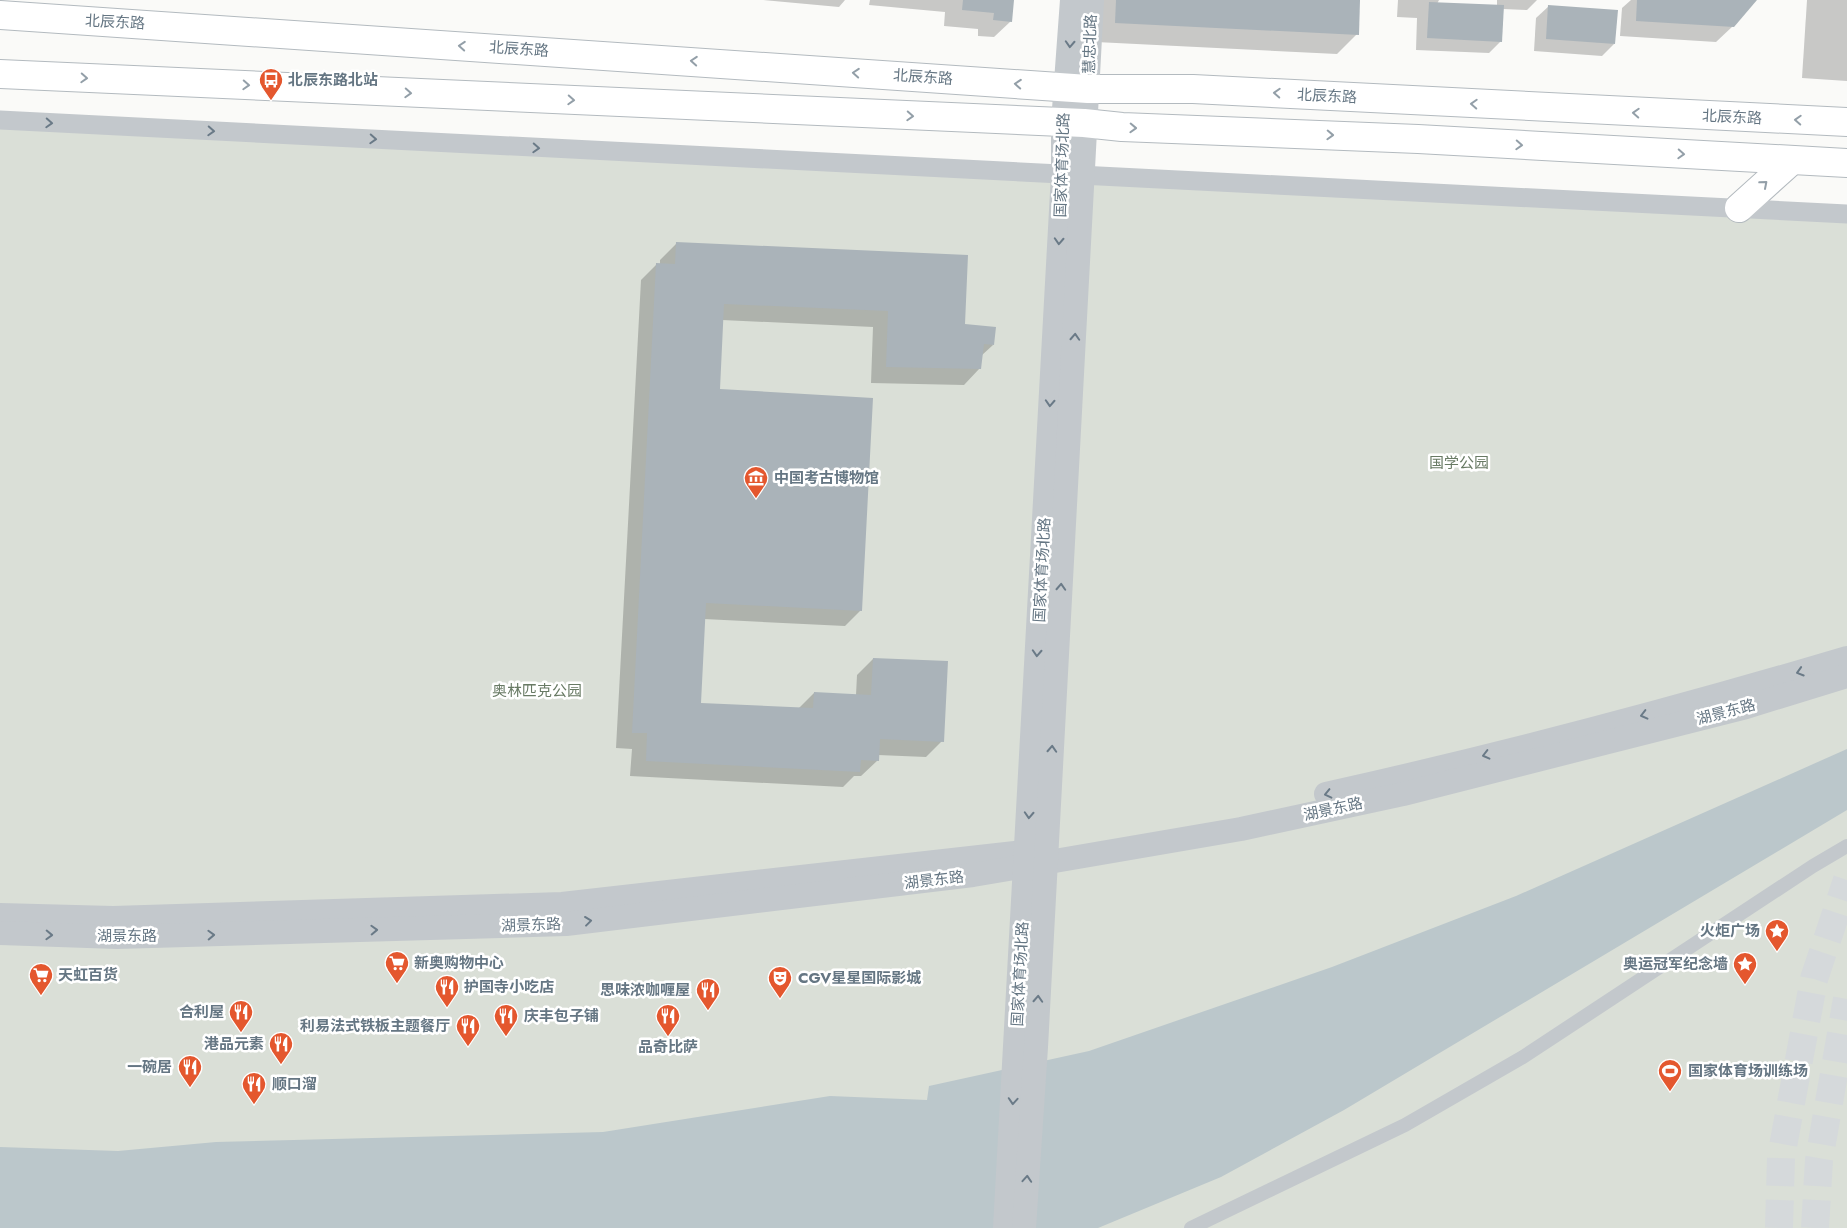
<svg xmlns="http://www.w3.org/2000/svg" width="1847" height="1228" viewBox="0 0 1847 1228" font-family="Jost,'Noto Sans SC',sans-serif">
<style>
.green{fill:#dadfd7}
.water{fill:#bbc7cb}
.shadow{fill:#0003}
.building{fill:#aab3b9}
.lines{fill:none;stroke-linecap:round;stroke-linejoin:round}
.secondary-tunnel{stroke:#d5d9db;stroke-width:28;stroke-dasharray:28 14;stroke-linecap:butt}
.secondary-casing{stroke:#b3babf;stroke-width:30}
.pedestrian{stroke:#c3c8cc;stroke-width:14}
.minor{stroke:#c3c8cc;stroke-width:19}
.tertiary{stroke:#c3c8cc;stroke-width:24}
.secondary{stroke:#fff;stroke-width:28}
.oneway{stroke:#6a7a87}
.oneway2{stroke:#939fa8}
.labels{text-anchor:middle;stroke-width:5;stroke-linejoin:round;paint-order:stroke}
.street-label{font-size:15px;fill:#657683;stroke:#fff}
.poi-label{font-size:15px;font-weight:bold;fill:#657683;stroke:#fff;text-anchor:start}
.park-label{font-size:15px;fill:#687a64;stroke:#fff}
</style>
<rect width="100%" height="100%" fill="#fafaf8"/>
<!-- green -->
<path class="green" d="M0,127L1847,219V1228H0Z"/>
<!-- water -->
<path class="water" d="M1847,749V810L1344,1110L1221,1177L1098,1228H0V1147L118,1151L216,1142L603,1132L830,1096L927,1100L929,1086L1089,1051L1332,967L1516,896Z"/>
<!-- shadow -->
<g class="shadow">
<path d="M763,0H845L839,7Z"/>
<path d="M870,0H1012L1011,21L994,37L978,36V29L944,26L945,12L869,5Z"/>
<path d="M1098,0H1359L1357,34L1337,54L1096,42Z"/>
<path d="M1398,0H1439L1437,4L1497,6V0H1537L1527,10L1503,9L1501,41L1489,53L1416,50L1417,18L1397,17Z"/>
<path d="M1631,0H1749L1733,26L1716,42L1620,36L1622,8Z"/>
<path d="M1807,0H1847V81L1802,78Z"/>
<path d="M1549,6L1614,44L1602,56L1534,51L1536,18Z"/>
<path d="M676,244L964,325L993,345L981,356L980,368L964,385L871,383L873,327L722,320L719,391L861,610L845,626L704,619L699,704L798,709L814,693L856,695L857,675L873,659L942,741L926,757L878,755V760L861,776H854L843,787L630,776L632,749L616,748L641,280L657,264H660V260Z"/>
</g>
<!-- building -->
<g class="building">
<path d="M963,0H1014L1012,22L993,20L994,13L962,10Z"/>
<path d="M1116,0H1360L1359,35L1115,23Z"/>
<path d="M1637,0H1757L1734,27L1636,21Z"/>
<path d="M1429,2L1504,5L1502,42L1427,38Z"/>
<path d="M1548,5L1618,10L1615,44L1546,39Z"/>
<path d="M676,242L968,255L965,324L996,327L994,345L984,344L981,369L886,367L888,311L724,304L720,389L873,398L862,611L706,603L701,703L813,708L814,692L871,695L873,658L948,661L944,742L880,739L879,761L861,760L860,772L646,761L647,733H632L656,263L675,264Z"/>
</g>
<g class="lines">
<!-- secondary-tunnel -->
<g class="secondary-tunnel">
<path d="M1779,1228L1781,1157L1814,979L1847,880"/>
<path d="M1815,1228L1819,1160L1847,999"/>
</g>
<!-- secondary casing -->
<g class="secondary-casing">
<g id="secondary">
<path d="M0,15L1088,89H1193L1847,122"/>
<path d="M0,74L1084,123L1122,127L1418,139L1847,163"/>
<path d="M1739,208L1791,161"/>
</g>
</g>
<!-- pedestrian -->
<path class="pedestrian" d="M1191,1228L1405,1125L1523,1057L1813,866L1847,846"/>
<!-- minor -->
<path class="minor" d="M0,120L1847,214"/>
<!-- tertiary -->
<g class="tertiary">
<path d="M1326,794C1501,755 1675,709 1847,658"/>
<path d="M0,915L113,918L562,904L1031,851"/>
<path d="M0,933L117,937L566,924L973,875L1241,829L1403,794L1746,707L1847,676"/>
<path d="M1005,1228L1063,174V123L1072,0"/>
<path d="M1024,1228L1036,1047L1092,0"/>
</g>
<!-- secondary -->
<use href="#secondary" class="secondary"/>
</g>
<!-- one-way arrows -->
<defs><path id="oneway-chevron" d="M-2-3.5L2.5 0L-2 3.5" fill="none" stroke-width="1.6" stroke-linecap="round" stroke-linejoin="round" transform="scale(1.25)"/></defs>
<g class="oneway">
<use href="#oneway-chevron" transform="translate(1070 44) rotate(93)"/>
<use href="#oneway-chevron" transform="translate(49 123) rotate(3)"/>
<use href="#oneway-chevron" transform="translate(211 131) rotate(3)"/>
<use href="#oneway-chevron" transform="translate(373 139) rotate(3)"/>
<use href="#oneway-chevron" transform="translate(536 148) rotate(3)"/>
<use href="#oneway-chevron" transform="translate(1059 241) rotate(93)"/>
<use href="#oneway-chevron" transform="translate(1075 337) rotate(-87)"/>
<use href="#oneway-chevron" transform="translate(1050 403) rotate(93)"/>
<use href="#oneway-chevron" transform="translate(1061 587) rotate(-87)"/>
<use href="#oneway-chevron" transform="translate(1037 653) rotate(93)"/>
<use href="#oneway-chevron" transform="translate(1800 672) rotate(163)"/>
<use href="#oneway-chevron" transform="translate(1644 715) rotate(166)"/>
<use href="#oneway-chevron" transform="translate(1052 749) rotate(-87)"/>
<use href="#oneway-chevron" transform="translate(1486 755) rotate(166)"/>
<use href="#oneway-chevron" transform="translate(1328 794) rotate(167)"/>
<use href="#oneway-chevron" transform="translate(1029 815) rotate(93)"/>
<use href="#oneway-chevron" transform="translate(588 921) rotate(-7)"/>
<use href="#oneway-chevron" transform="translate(374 930) rotate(-2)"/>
<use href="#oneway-chevron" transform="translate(49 935) rotate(2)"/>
<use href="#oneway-chevron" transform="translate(211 935) rotate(-2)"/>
<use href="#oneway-chevron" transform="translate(1038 999) rotate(-87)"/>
<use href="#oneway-chevron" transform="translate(1013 1101) rotate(94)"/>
<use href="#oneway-chevron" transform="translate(1027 1179) rotate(-86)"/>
</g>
<g class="oneway2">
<use href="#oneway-chevron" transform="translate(462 46) rotate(-176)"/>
<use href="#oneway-chevron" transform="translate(694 61) rotate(-176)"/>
<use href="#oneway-chevron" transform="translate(856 73) rotate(-176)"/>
<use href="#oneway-chevron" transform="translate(84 78) rotate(3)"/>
<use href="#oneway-chevron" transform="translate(1018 84) rotate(-176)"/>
<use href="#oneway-chevron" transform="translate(246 85) rotate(3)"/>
<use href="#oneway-chevron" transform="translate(408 93) rotate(3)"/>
<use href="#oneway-chevron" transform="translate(1277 93) rotate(-177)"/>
<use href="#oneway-chevron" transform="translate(571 100) rotate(3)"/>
<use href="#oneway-chevron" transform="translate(1474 104) rotate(-177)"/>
<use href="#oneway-chevron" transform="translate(1636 113) rotate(-177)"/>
<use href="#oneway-chevron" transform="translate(910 116) rotate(3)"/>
<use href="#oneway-chevron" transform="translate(1798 120) rotate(-177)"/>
<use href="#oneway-chevron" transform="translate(1133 128) rotate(2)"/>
<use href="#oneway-chevron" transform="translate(1330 135) rotate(2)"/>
<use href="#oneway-chevron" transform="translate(1519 145) rotate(3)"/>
<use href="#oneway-chevron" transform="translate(1681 154) rotate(3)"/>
<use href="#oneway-chevron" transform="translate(1764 184) rotate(-41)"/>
</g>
<!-- icons -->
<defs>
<g id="bus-pin" transform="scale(1.25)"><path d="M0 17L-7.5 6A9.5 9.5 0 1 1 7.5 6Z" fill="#e4572e" stroke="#fff"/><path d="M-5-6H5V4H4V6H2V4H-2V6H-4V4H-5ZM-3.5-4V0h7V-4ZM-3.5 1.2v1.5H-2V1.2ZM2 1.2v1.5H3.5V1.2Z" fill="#fff"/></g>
<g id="museum-pin" transform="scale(1.25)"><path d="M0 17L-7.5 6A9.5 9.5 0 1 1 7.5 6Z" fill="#e4572e" stroke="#fff"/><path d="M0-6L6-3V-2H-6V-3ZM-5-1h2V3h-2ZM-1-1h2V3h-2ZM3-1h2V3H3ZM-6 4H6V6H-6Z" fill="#fff"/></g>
<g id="sight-pin" transform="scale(1.25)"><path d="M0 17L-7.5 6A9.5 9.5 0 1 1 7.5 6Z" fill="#e4572e" stroke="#fff"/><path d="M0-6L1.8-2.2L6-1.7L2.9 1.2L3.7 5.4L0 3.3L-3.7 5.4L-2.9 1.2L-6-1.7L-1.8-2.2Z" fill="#fff"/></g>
<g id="supermarket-pin" transform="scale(1.25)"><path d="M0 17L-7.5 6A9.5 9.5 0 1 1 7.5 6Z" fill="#e4572e" stroke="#fff"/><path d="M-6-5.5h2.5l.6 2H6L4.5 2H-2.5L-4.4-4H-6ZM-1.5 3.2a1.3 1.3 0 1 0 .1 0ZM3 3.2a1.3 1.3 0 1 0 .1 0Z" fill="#fff"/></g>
<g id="theatre-pin" transform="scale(1.25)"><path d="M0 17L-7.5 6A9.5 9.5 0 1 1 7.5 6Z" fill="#e4572e" stroke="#fff"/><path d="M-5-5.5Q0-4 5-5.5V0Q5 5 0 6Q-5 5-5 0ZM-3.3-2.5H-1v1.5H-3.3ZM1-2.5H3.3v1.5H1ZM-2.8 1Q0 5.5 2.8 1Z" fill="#fff"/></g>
<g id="restaurant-pin" transform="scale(1.25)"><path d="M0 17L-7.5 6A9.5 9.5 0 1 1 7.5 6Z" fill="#e4572e" stroke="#fff"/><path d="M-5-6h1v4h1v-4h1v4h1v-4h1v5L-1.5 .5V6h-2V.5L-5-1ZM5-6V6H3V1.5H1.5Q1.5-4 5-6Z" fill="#fff"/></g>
<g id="stadium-pin" transform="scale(1.25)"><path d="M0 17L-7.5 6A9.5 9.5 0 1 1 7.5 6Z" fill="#e4572e" stroke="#fff"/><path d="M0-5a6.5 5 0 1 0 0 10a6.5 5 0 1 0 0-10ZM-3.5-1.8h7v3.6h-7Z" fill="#fff"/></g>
</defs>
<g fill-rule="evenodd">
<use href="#bus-pin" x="271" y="80"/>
<use href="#museum-pin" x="756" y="478"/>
<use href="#sight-pin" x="1777" y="931"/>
<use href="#supermarket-pin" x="397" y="963"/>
<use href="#sight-pin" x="1745" y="964"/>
<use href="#supermarket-pin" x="41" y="975"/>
<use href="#theatre-pin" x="780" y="978"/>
<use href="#restaurant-pin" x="447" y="987"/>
<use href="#restaurant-pin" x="708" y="990"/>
<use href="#restaurant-pin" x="241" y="1012"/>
<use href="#restaurant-pin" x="506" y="1016"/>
<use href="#restaurant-pin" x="668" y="1016"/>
<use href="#restaurant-pin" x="468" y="1026"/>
<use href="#restaurant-pin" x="281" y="1044"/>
<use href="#restaurant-pin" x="190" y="1067"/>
<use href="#stadium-pin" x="1670" y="1071"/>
<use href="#restaurant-pin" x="254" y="1084"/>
</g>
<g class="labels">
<!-- street labels -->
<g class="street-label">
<text transform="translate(115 22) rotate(3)" y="5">北辰东路</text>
<text transform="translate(1090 44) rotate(-88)" y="5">慧忠北路</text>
<text transform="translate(519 49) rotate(4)" y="5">北辰东路</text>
<text transform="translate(923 77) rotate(4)" y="5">北辰东路</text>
<text transform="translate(1327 96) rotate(3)" y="5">北辰东路</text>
<text transform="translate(1732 117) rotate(3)" y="5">北辰东路</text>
<text transform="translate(1062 165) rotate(-88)" y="5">国家体育场北路</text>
<text transform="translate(1042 570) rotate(-87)" y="5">国家体育场北路</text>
<text transform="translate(1726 712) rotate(-15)" y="5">湖景东路</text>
<text transform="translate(1333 809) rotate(-12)" y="5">湖景东路</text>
<text transform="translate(934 880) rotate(-7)" y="5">湖景东路</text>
<text transform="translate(531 925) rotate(-2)" y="5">湖景东路</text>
<text x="127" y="941">湖景东路</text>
<text transform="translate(1020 974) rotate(-87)" y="5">国家体育场北路</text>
</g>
<!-- poi labels -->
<g class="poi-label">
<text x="288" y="85">北辰东路北站</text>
<text x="774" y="483">中国考古博物馆</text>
<text x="1760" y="936" text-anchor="end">火炬广场</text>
<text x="414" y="968">新奥购物中心</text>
<text x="1728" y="969" text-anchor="end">奥运冠军纪念墙</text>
<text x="58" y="980">天虹百货</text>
<text x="798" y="983">CGV星星国际影城</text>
<text x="464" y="992">护国寺小吃店</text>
<text x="690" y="995" text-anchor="end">思味浓咖喱屋</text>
<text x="224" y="1017" text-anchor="end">合利屋</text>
<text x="524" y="1021">庆丰包子铺</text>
<text x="450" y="1031" text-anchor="end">利易法式铁板主题餐厅</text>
<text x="264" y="1049" text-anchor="end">港品元素</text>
<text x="668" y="1052" text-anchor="middle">品奇比萨</text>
<text x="172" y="1072" text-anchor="end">一碗居</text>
<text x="1688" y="1076">国家体育场训练场</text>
<text x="272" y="1089">顺口溜</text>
</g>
<!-- park labels -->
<g class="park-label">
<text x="1459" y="468">国学公园</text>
<text x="537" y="696">奥林匹克公园</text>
</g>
</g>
</svg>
